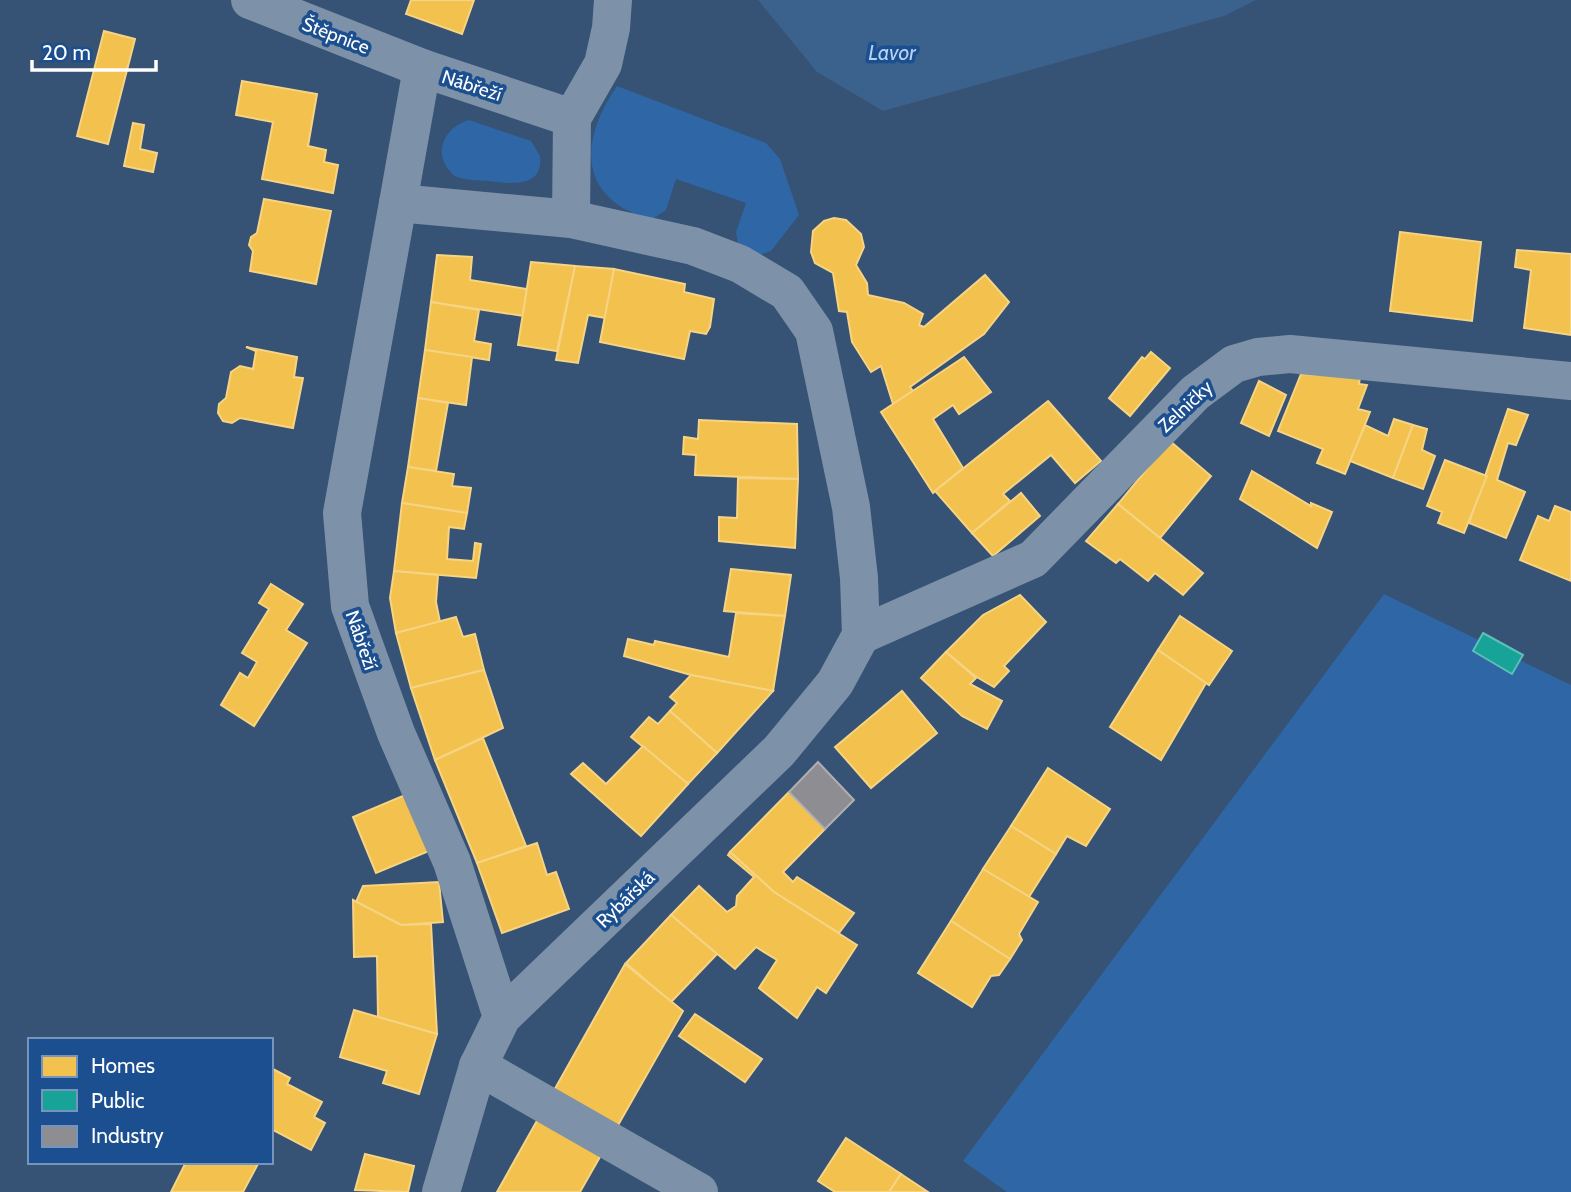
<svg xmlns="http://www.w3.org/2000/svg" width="1571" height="1192" viewBox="0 0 1571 1192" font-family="Cabin,sans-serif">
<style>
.green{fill:#2f66a5}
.water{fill:#3b618d}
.homes{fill:#f2c14e;stroke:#f6d483;stroke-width:2}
.public{fill:#17a398;stroke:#5dbfb7;stroke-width:2}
.industry{fill:#8d8d92;stroke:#afafb3;stroke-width:2}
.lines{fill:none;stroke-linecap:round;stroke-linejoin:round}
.minor{stroke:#7d92a8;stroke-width:38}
.labels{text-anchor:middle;stroke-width:7;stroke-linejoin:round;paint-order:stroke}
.street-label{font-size:19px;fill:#fff;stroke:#1b4f8f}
.water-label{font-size:21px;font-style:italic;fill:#b5d3f5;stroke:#1b4f8f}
</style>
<rect width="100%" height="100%" fill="#365274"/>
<!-- green -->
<g class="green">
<path d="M617,86L766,143L780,159L799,215L771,251L760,255L738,244L736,232L746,203L676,179L666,210L651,220C577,198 579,141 617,86Z"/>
<path d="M469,120L531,141L540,156C544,188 511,184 489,181C478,180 465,181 455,176C431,157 442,128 469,120Z"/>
<path d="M1384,594L1571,685V1192H1007L963,1161Z"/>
</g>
<!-- water -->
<path class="water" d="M758,0H1256L1224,16L883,111L817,72Z"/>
<!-- homes -->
<g class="homes">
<path d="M411,0H474L462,34L406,14Z"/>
<path d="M104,31L135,39L108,144L77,136Z"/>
<path d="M242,81L317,94L308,146L326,150L324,162L338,165L333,193L262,179L273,122L236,115Z"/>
<path d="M133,123L144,125L140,149L157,153L153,172L124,166Z"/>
<path d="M264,199L331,211L316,284L250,271L253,251L249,245L251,237L257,233Z"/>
<path d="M834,218L846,220L861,234L864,247L856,265L867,283L868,295L904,303L923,314L919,325L924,327L985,275L1009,302L984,334L910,387L913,391L893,404L881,366L871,372L852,342L847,312L839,311L833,273L815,263L811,252L813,231L824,221Z"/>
<path d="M1400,232L1481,242L1472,321L1390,311Z"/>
<path d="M1517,250L1571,254V335L1524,328L1531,270L1515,267Z"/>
<path d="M437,255L472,257L470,280L527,289L524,316L431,302Z"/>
<path d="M531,262L575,266L557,351L518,345Z"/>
<path d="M575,266L614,269L606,318L588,315L578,363L556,360Z"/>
<path d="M614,269L685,284L684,292L714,299L710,327L706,334L690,331L684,359L600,342Z"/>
<path d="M431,302L479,310L474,341L491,344L489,360L425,350Z"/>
<path d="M246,347L297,357L294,377L303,378L293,428L240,418L232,423L223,421L218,413L219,404L226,398L231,372L240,366L253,369L256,351Z"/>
<path d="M425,350L472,357L466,405L418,398Z"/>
<path d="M1151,352L1170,368L1130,416L1109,398L1142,357L1145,359Z"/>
<path d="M964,357L991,392L959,414L953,405L933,419L963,468L933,493L881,412Z"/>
<path d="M1301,374L1360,377L1359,384L1367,385L1358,409L1370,412L1345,474L1317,463L1323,449L1278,431Z"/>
<path d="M1259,381L1286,395L1269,436L1241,423Z"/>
<path d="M418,398L448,403L436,471L408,467Z"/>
<path d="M1048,401L1101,461L1075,483L1051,455L1003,494L1010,501L972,533L935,491Z"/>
<path d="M1508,409L1528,415L1516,445L1508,443L1497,480L1525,492L1506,538L1469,523Z"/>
<path d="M1394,419L1413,425L1393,478L1350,461L1365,425L1388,436Z"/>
<path d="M699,420L797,424L798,479L695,475L696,455L683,454L684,437L698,439Z"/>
<path d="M1413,425L1427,429L1422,450L1435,456L1423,489L1393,478Z"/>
<path d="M1170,441L1211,476L1160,538L1118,504Z"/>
<path d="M1445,460L1487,476L1464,533L1438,523L1442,512L1427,506Z"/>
<path d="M408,467L454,474L452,486L471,488L467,513L402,503Z"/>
<path d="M1252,471L1311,506V503L1332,512L1317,548L1240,499Z"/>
<path d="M738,478L798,479L795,548L719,541V517L737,518Z"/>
<path d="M1021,493L1040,516L993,556L972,533Z"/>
<path d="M402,503L467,513L464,529L449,527L447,559L473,561L475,543L481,544L476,578L394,571Z"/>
<path d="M1118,504L1203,573L1183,595L1155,573L1148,581L1120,559L1116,563L1086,541Z"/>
<path d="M1555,506L1571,512V581L1520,560L1538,516L1549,521Z"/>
<path d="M731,569L791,575L785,616L724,611Z"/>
<path d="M394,571L438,575L436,602L440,622L396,633L390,598Z"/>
<path d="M271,584L303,604L286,630L307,643L254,726L221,705L240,673L248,678L257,662L242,653L269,609L259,603Z"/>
<path d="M1020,595L1046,622L1004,666L1009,671L994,687L975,676L946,652L983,615Z"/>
<path d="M736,613L785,616L773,691L691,675L624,656L628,639L654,645L655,641L729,657Z"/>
<path d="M1180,616L1232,651L1209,685L1158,650Z"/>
<path d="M456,617L463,637L475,634L484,670L411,688L396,633Z"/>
<path d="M1158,650L1206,683L1161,760L1110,727Z"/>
<path d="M946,652L976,678L970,684L1002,701L987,729L962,716L921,678Z"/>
<path d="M484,670L503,728L435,760L411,688Z"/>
<path d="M691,675L773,691L717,753L670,711L677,703L670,697Z"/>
<path d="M902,691L937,733L871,788L835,747Z"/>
<path d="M670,711L717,753L688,784L631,737L649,717L658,724Z"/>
<path d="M483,738L526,846L477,863L435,760Z"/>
<path d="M643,746L688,784L641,836L571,774L583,763L606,784Z"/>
<path d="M1048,768L1110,809L1086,846L1067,836L1056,854L1011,826Z"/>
<path d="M789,792L825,829L783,872L793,882L797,877L854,913L839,933L774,892L730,852Z"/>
<path d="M405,795L429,851L376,873L353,817Z"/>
<path d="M1011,826L1056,854L1029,897L983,869Z"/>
<path d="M537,843L547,875L556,872L569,909L502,933L477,863Z"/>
<path d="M730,852L774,892L857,945L826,993L817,987L797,1018L759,988L777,960L756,947L735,969L671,915L699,886L727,912L736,906L737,896L754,877L728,855Z"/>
<path d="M983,869L1038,902L1019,934L1022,940L1010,959L951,921Z"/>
<path d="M439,882L443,922L401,925L356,902L363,886Z"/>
<path d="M353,900L401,925L431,924L437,1034L378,1017L377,956L354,957Z"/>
<path d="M671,915L717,954L671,1002L626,963Z"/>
<path d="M951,921L1010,959L999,975L991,976L972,1007L918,973Z"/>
<path d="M625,964L683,1011L580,1192H497Z"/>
<path d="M354,1010L437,1034L419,1094L383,1083L387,1071L340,1057Z"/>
<path d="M695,1014L762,1059L745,1082L679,1036Z"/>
<path d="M271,1068L290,1078L287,1084L322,1102L314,1117L325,1123L311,1150L271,1129Z"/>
<path d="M846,1138L901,1174L889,1192H835L818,1181Z"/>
<path d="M365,1154L414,1166L408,1192L355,1190Z"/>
<path d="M186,1162H259L243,1192H171Z"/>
<path d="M901,1174L928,1192H889Z"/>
</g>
<!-- public -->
<path class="public" d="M1483,633L1523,655L1512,674L1473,651Z"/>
<!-- industry -->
<path class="industry" d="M818,762L854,800L825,829L789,792Z"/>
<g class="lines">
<!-- minor -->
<g class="minor">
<path d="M250,0L422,68"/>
<path d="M398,203L422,68L572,118"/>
<path d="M571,219L572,118L603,64L611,28L613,0"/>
<path d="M861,635L1033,559L1195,393L1234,364L1258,357L1290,354L1571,381"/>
<path d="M478,1066L699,1192"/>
<path d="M441,1192L478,1066L502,1017L779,751L835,683L861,635L859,578L851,507L814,331L787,292L740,264L693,246L571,219L398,203L342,513L350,606L396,733L452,862L502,1017"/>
</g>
</g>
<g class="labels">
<!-- street labels -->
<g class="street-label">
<text transform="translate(336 35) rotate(21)" y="7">Štěpnice</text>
<text transform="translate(472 85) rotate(18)" y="7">Nábřeží</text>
<text transform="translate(1185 406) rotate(-43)" y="7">Zelničky</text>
<text transform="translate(362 640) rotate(71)" y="7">Nábřeží</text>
<text transform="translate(625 899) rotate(-44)" y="7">Rybářská</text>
</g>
<!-- water labels -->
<g class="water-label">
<text x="892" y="60">Lavor</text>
</g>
</g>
<!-- legend -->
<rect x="28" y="1038" width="245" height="126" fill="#1b4f8f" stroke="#7695bc" stroke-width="2"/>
<rect x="42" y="1056" width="35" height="21" fill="#f2c14e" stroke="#7695bc" stroke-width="2"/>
<text x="91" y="1073" font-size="21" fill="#ffffff">Homes</text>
<rect x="42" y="1090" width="35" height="21" fill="#17a398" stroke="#7695bc" stroke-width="2"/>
<text x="91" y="1108" font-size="21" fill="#ffffff">Public</text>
<rect x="42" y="1126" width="35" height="21" fill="#8d8d92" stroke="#7695bc" stroke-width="2"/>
<text x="91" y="1143" font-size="21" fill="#ffffff">Industry</text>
<!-- scale -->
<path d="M32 60v10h124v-10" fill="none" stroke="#ffffff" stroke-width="3.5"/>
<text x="42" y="60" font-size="21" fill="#ffffff" stroke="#1b4f8f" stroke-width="5" paint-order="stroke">20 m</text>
</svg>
